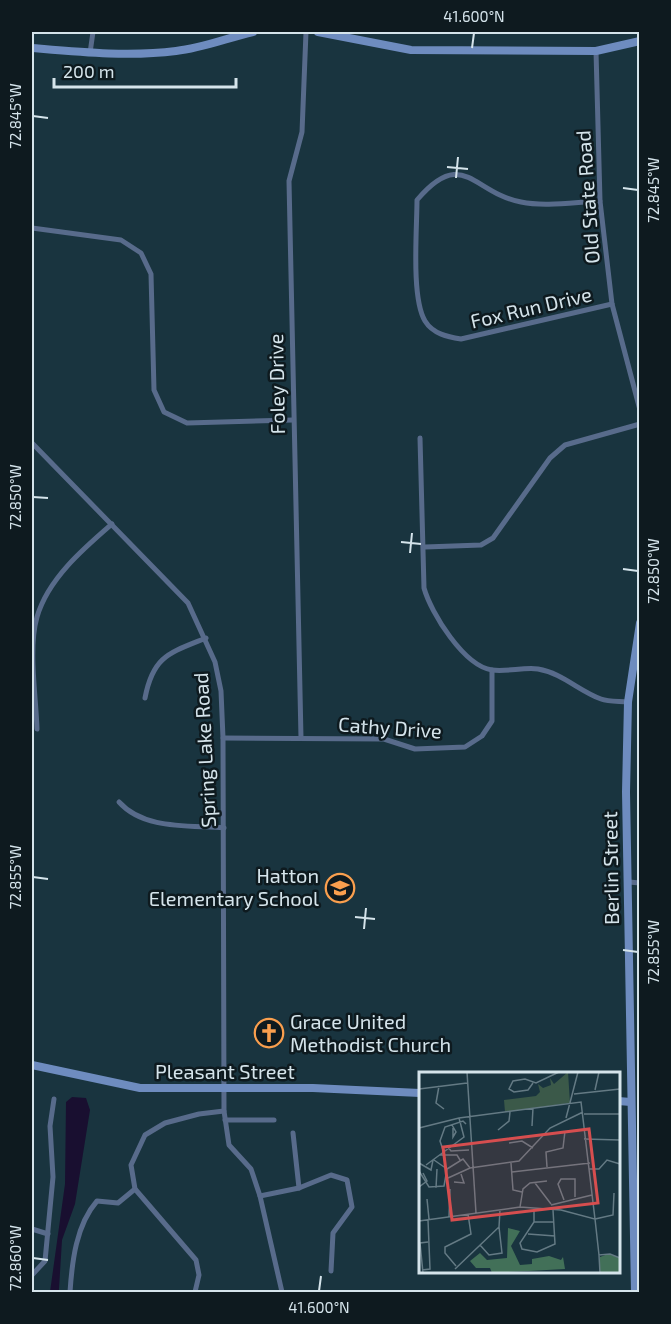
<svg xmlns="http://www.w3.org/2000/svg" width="671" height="1324" viewBox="0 0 671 1324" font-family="'Exo 2',sans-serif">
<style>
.water{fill:#190f30}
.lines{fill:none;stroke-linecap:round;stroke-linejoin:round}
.street{stroke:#586b8b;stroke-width:5}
.secondary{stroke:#6e8cbf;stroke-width:8}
.ticks{fill:none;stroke:#d5e4eb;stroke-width:2}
.labels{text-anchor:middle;stroke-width:5;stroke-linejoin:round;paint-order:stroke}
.street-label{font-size:20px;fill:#d5e4eb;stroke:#0e1a1f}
.poi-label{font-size:20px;fill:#d5e4eb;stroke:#0e1a1f;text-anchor:end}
.inset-road{fill:none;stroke:#647a84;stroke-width:1.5}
.view{fill:#d64e4f;fill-opacity:0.15;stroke:#d64e4f;stroke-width:3}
.inset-edge{fill:none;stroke:#d5e4eb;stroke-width:3}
.neatline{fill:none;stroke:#d5e4eb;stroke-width:2}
.ticks-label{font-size:15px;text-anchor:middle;fill:#d5e4eb}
</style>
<rect width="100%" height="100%" fill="#19343f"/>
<!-- water -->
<path class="water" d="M72,1097L86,1098L90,1110L75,1204L62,1240L59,1289V1292H50L65,1184L66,1102Z"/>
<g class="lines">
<!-- street -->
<g class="street">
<path d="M596,51L600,201L612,304L640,410"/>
<path d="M90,53L93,32"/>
<path d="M600,201C575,202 545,207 521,202C473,193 463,146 417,200C417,229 411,298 425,321C433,334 448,337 461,339L612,304"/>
<path d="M32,228L121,240L141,253L151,274L154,390L164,412L187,423L293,420"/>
<path d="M420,438L424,588C431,613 464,666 492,670C507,672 524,667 538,669C562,673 579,691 601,699C609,702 620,701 628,702"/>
<path d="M32,443L188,603L215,662L221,691L223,738L224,1111L229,1145L251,1169L260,1196L282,1292"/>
<path d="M425,547L481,545L493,538L550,458L565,445L640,424"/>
<path d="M145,698C153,656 169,653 206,638"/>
<path d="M37,729C36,696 28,648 37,617C48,579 83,549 112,524"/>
<path d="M223,738L384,739L415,749L465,747L482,736L492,721V670"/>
<path d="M301,738L289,181L302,132L306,32"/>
<path d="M119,802C144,830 189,825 224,828"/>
<path d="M629,882L640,883"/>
<path d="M225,1120H274"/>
<path d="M293,1133L299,1188"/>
<path d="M260,1196L299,1188L331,1175L347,1180L352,1207L333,1233L331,1271"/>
<path d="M32,1229L48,1234"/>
<path d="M32,1275L45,1261L53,1177L50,1126L54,1099"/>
<path d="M70,1292C72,1262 76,1225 97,1201L118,1203L135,1189"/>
<path d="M195,1292L199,1275L196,1260L135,1189L131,1165L145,1135L165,1123L199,1114L224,1111"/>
</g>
<!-- secondary -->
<g class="secondary">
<path d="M318,32L411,50L596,51L640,41"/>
<path d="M32,48C79,52 129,57 176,51C203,48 227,38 253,32"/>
<path d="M32,1065L140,1088H313L420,1093"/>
<path d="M618,1101L631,1102"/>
<path d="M635,1292L626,792L628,702L640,623"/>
</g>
</g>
<!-- ticks -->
<path class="ticks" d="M472,48L474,33M33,116L48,118M447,167L468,169M456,178L458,157M623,188L638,190M33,497L48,498M401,542L421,544M410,553L412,533M623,569L638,571M33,877L48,879M355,917L375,919M364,929L366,908M623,950L638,952M33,1258L48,1260M319,1291L321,1276"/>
<!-- icons -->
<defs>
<g id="school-ring" transform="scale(1.5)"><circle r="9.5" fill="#0e1a1f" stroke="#fa9f4e" stroke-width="1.5"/><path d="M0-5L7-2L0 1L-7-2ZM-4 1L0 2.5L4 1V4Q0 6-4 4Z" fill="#fa9f4e"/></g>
<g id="church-ring" transform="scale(1.5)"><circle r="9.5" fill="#0e1a1f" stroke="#fa9f4e" stroke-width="1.5"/><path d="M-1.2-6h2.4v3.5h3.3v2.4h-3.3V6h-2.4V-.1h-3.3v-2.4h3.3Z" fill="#fa9f4e"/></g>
</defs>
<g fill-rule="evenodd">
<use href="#school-ring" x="340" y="888"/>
<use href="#church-ring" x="269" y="1033"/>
</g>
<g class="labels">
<!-- street labels -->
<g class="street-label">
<text transform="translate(588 197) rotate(-94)" y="7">Old State Road</text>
<text transform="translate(531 308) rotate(-13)" y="7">Fox Run Drive</text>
<text transform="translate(277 384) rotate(-91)" y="7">Foley Drive</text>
<text transform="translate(390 728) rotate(4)" y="7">Cathy Drive</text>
<text transform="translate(205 750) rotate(-93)" y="7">Spring Lake Road</text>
<text transform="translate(611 868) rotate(-91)" y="7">Berlin Street</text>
<text x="225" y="1079">Pleasant Street</text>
</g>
<!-- poi labels -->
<g class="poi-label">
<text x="319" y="883">Hatton<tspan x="319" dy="23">Elementary School</tspan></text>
<text x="290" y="1029" text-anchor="start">Grace United<tspan x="290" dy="23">Methodist Church</tspan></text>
</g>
</g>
<!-- overview -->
<g transform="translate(419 1072)">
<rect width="201" height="201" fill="#19343f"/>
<path d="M149,0L151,31L86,40L85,28L117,24L121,20L119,12L124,16L132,13L131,6L135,12Z" fill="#3b5949"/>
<path d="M89,156L101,159L92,174L101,193L113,192V187L130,184L142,188L144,185L146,197L73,201L71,196H57L51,189L61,181L68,188L88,186ZM189,182L201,186V200L181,201V185Z" fill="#427058"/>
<path class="inset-road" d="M48,0L57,141M114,11L109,18L95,20L90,17L94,9L106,7L117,11L140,0M20,14L17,31L25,37M0,17L48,11M176,18L180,0M155,22L201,17M165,42H201M147,46L159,0M33,53L37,60L34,65V56M113,54L114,36M0,56L40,46L162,30L176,147L194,143L195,121M79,58L90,49L91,40M165,67L201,68M90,71L103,69L114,76M29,75L32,79L50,78M24,78L21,69L26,55L44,49L47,52M21,83H38L41,88M0,91L12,98L14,88M92,91L94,118L103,120M7,93L45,65L40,46M128,95L127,80L144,76L146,59M28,97L44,87L51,96M170,97H180L188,88L201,92M0,99L10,115L25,114L28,97L15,88M93,100L171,91M29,106L51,96L100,89L131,56L164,40M35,110L45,111L42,102M116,111L132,132M0,115L8,109L4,101M17,116L18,97M8,127L10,147M145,128L139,112L142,107H156V125M132,133L173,123M101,135L104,117L111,111L128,109M115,136V150L101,171L103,177L118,180L136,172L134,138M30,145L31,117M0,149L101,135L142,138L176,147L180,183L191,182L201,186M115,150H134M109,162L136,164M61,173L70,183L83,181L80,155M180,183L181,201M37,194L26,181V175L52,162L49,142M36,197L80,155L81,138M3,198L11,197L9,148M4,201L1,171L9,170"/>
<path class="view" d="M170,57L179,131L33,148L24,75Z"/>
<rect width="201" height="201" class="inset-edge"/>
</g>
<!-- border -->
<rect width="671" height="1324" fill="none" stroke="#0e1a1f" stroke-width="66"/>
<!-- scale -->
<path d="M54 78v9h182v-9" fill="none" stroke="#d5e4eb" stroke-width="3"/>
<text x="63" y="78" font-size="18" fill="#d5e4eb" stroke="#0e1a1f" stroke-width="4.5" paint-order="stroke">200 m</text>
<rect x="33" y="33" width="605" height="1258" class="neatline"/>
<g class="ticks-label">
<text x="474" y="22">41.600°N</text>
<text transform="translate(16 116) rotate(-90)" y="5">72.845°W</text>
<text transform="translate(654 190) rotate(-90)" y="5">72.845°W</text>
<text transform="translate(16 497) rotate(-90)" y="5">72.850°W</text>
<text transform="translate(654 571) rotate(-90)" y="5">72.850°W</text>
<text transform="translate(16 877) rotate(-90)" y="5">72.855°W</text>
<text transform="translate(654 952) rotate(-90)" y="5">72.855°W</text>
<text transform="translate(16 1258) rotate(-90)" y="5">72.860°W</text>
<text x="319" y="1313">41.600°N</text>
</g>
</svg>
